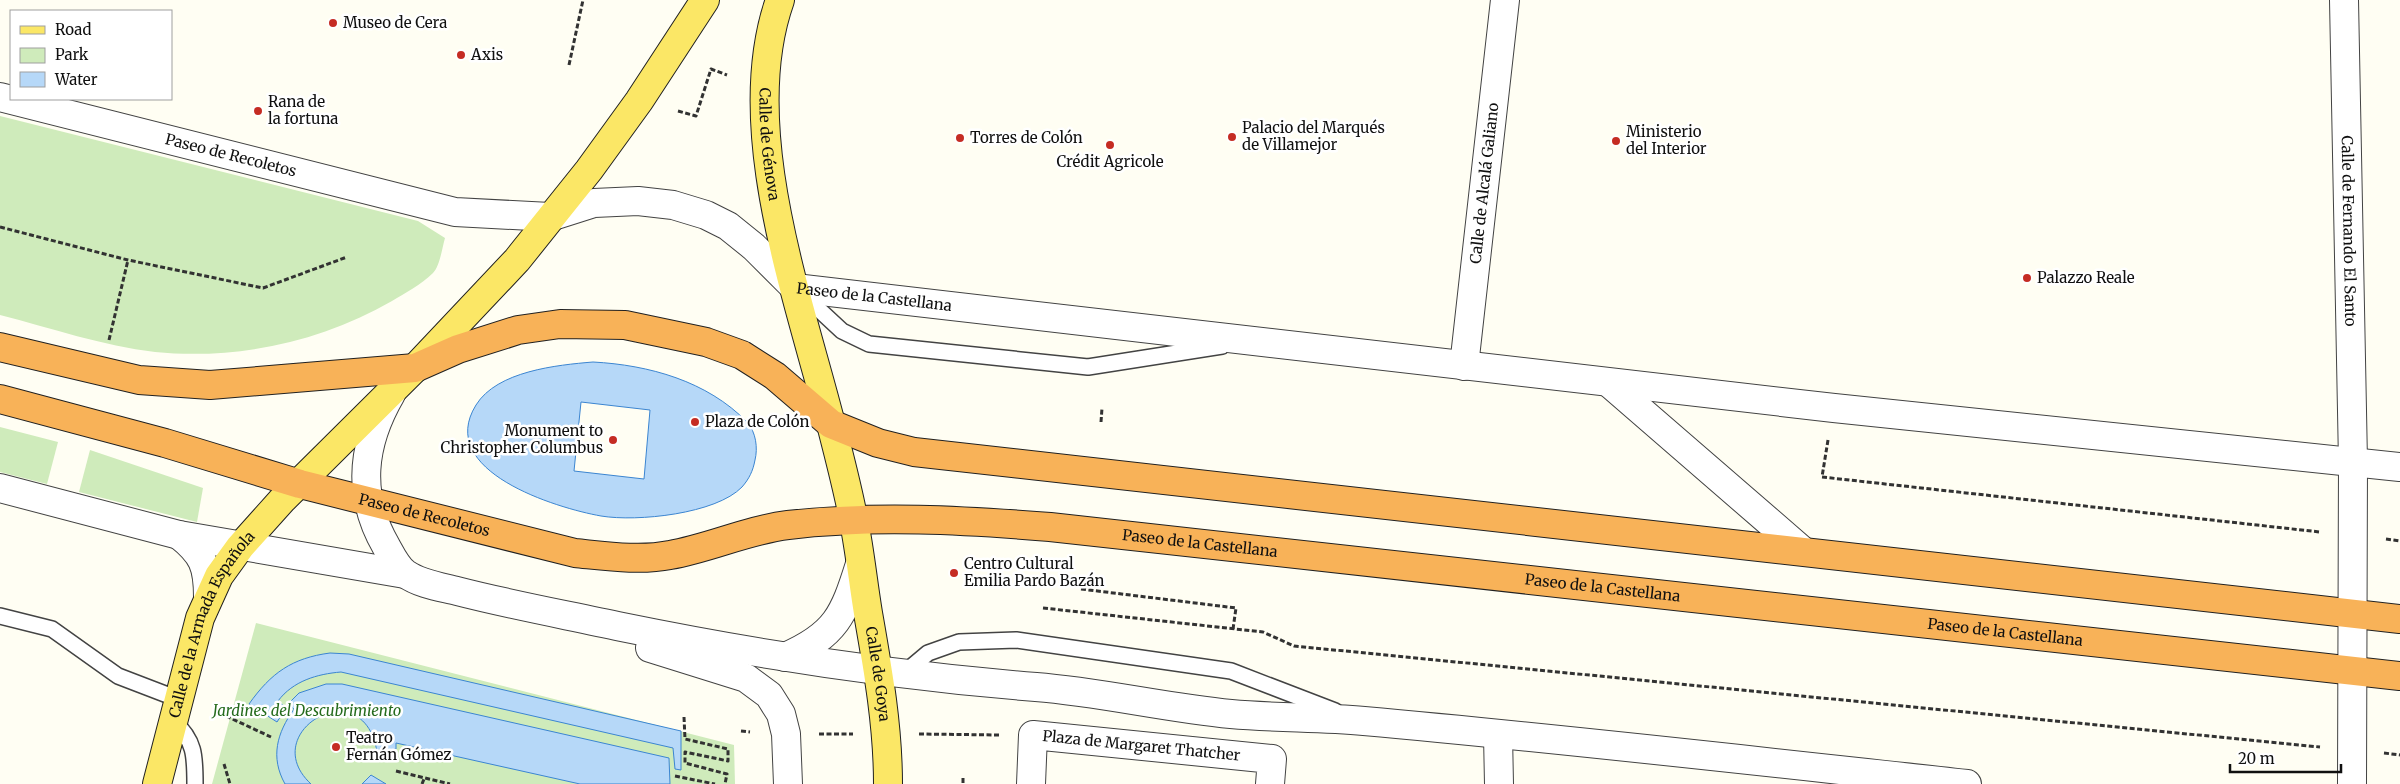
<svg xmlns="http://www.w3.org/2000/svg" width="2400" height="784" viewBox="0 0 2400 784" font-family="Merriweather,serif">
<style>
.green{fill:#cfebbb}
.water{fill:#b6d8f8;stroke:#3b85d1;fill-rule:evenodd}
.lines{fill:none;stroke-linecap:round;stroke-linejoin:round}
.lane-casing{stroke:#434343;stroke-width:18}
.street-casing{stroke:#434343;stroke-width:30}
.primary-casing{stroke:#212121;stroke-width:30}
.highway-casing{stroke:#212121;stroke-width:30}
.path{stroke:#323232;stroke-width:3;stroke-dasharray:5 2.5;stroke-linecap:butt}
.lane{stroke:#fff;stroke-width:15}
.street{stroke:#fff;stroke-width:28}
.primary{stroke:#fbe766;stroke-width:28}
.highway{stroke:#f8b258;stroke-width:28}
.poi-dot{fill:#c52c23;stroke:#fff;stroke-width:2}
.labels{text-anchor:middle;stroke-width:5;stroke-linejoin:round;paint-order:stroke}
.poi-label{font-size:15px;fill:#101010;stroke:#fff;text-anchor:start}
.street-label{font-size:15px;fill:#101010;stroke:#fff}
.park-label{font-size:15px;font-style:italic;fill:#256b1d;stroke:#fff}
</style>
<rect width="100%" height="100%" fill="#fffef3"/>
<!-- green -->
<g class="green">
<path d="M0,116L418,221L445,238C442,248 440,266 433,273C421,285 405,293 392,301C321,342 237,360 155,352C103,346 51,328 0,315Z"/>
<path d="M0,427L58,442L47,484L0,472Z"/>
<path d="M90,450L203,488L197,522L79,492Z"/>
<path d="M256,623L734,745L735,784H212Z"/>
</g>
<!-- water -->
<g class="water">
<path d="M593,362C649,365 707,381 747,422C756,432 758,448 755,460C753,471 749,479 742,487C716,514 637,522 601,516C556,508 435,471 476,405C497,371 557,365 593,362ZM581,402L650,410L644,479L574,471Z"/>
<path d="M330,653L349,654L681,731V770L675,769L673,748L341,672C317,674 293,681 278,701L286,708L277,722L249,704C271,673 292,658 330,653Z"/>
<path d="M326,684H342L669,758L670,784H580L396,743V749L377,752C364,669 255,732 311,784H285C270,757 277,733 294,709L288,704L299,693Z"/>
<path d="M371,775L386,784H362Z"/>
</g>
<g class="lines">
<!-- lane casing -->
<g class="lane-casing">
<g id="lane">
<path d="M799,291L842,331L869,344L1088,367L1222,346"/>
<path d="M0,616L52,629L118,676L178,699"/>
<path d="M903,674L928,653L959,642L1016,640L1231,671L1335,711"/>
<path d="M173,721C195,740 195,756 195,784"/>
</g>
</g>
<!-- street casing -->
<g class="street-casing">
<g id="street">
<path id="s1" d="M2344,0L2353,462L2352,784"/>
<path id="s2" d="M0,97L455,212L550,217L594,203L638,201L673,205L706,215L728,226L754,247L795,288L1834,408L2400,467"/>
<path id="s3" d="M1464,366L1505,0"/>
<path d="M1609,383L1803,551"/>
<path d="M391,394C362,444 356,494 386,546C391,555 397,568 406,574C420,584 441,587 457,591C511,605 567,615 622,627C759,655 897,676 1036,687C1101,692 1166,708 1231,714C1275,718 1320,717 1364,721C1565,739 1766,762 1967,784"/>
<path d="M0,488L179,535L405,574"/>
<path d="M179,535C203,554 208,566 208,597"/>
<path d="M650,648L746,678L769,695L781,714L786,734L788,784"/>
<path d="M785,657C836,635 844,615 860,564"/>
<path d="M1498,735L1499,784"/>
<path id="s4" d="M1031,784L1033,735L1272,759L1270,784"/>
</g>
</g>
<!-- primary casing -->
<g class="primary-casing">
<g id="primary">
<path id="s5" d="M780,0C735,127 799,298 831,424C839,456 848,489 854,522C860,552 863,583 868,613C878,670 888,726 888,784"/>
<path id="s6" d="M157,784L200,618L219,576L240,547L283,499L415,368L517,260L589,170L639,101L705,0"/>
</g>
</g>
<!-- highway casing -->
<g class="highway-casing">
<g id="highway">
<path d="M0,347L139,380L210,385L415,368L458,349L518,330L560,324L625,325L706,342L742,355L775,376L831,424L878,443L914,452L2400,619"/>
<path id="s7" d="M0,399L165,443L300,484L575,553C606,556 640,561 670,555C710,548 747,530 788,525C875,515 963,520 1050,527L2400,676"/>
</g>
</g>
<!-- path -->
<g class="path">
<path d="M569,65L583,0"/>
<path d="M678,111L696,116L711,69L727,75"/>
<path d="M0,227L128,260L263,288L347,257"/>
<path d="M109,340L128,260"/>
<path d="M1101,422L1102,408"/>
<path d="M1828,440L1822,477L2320,532"/>
<path d="M2386,539L2400,541"/>
<path d="M1081,589L1236,608L1233,629"/>
<path d="M1043,608L1263,632L1294,646L2320,747"/>
<path d="M226,716L271,737"/>
<path d="M684,717L685,739L728,749V761L685,752V763L727,774L725,784"/>
<path d="M741,731L750,732"/>
<path d="M819,734H853"/>
<path d="M919,734L1000,735"/>
<path d="M2384,753L2400,755"/>
<path d="M224,764L230,784"/>
<path d="M396,771L450,784"/>
<path d="M675,776L715,784"/>
<path d="M963,778V784"/>
<path d="M422,784L424,779"/>
</g>
<!-- lane -->
<use href="#lane" class="lane"/>
<!-- street -->
<use href="#street" class="street"/>
<!-- primary -->
<use href="#primary" class="primary"/>
<!-- highway -->
<use href="#highway" class="highway"/>
</g>
<!-- markers -->
<g class="poi-dot">
<circle cx="333" cy="23" r="5"/>
<circle cx="461" cy="55" r="5"/>
<circle cx="258" cy="111" r="5"/>
<circle cx="1232" cy="137" r="5"/>
<circle cx="960" cy="138" r="5"/>
<circle cx="1616" cy="141" r="5"/>
<circle cx="1110" cy="145" r="5"/>
<circle cx="2027" cy="278" r="5"/>
<circle cx="695" cy="422" r="5"/>
<circle cx="613" cy="440" r="5"/>
<circle cx="954" cy="573" r="5"/>
<circle cx="336" cy="747" r="5"/>
</g>
<g class="labels">
<!-- poi labels -->
<g class="poi-label">
<text x="343" y="28">Museo de Cera</text>
<text x="471" y="60">Axis</text>
<text x="268" y="107">Rana de<tspan x="268" dy="17">la fortuna</tspan></text>
<text x="1242" y="133">Palacio del Marqués<tspan x="1242" dy="17">de Villamejor</tspan></text>
<text x="1626" y="137">Ministerio<tspan x="1626" dy="17">del Interior</tspan></text>
<text x="970" y="143">Torres de Colón</text>
<text x="1110" y="167" text-anchor="middle">Crédit Agricole</text>
<text x="2037" y="283">Palazzo Reale</text>
<text x="705" y="427">Plaza de Colón</text>
<text x="603" y="436" text-anchor="end">Monument to<tspan x="603" dy="17">Christopher Columbus</tspan></text>
<text x="964" y="569">Centro Cultural<tspan x="964" dy="17">Emilia Pardo Bazán</tspan></text>
<text x="346" y="743">Teatro<tspan x="346" dy="17">Fernán Gómez</tspan></text>
</g>
<!-- street labels -->
<g class="street-label">
<text dy="5" stroke="none"><textPath href="#s5" startOffset="146">Calle de Génova</textPath></text>
<text dy="5" stroke="none"><textPath href="#s2" startOffset="238">Paseo de Recoletos</textPath></text>
<text dy="5" stroke="none"><textPath href="#s3" startOffset="184">Calle de Alcalá Galiano</textPath></text>
<text dy="5" stroke="none"><textPath href="#s1" startOffset="231">Calle de Fernando El Santo</textPath></text>
<text dy="5" stroke="none"><textPath href="#s2" startOffset="920">Paseo de la Castellana</textPath></text>
<text dy="5" stroke="none"><textPath href="#s7" startOffset="440">Paseo de Recoletos</textPath></text>
<text dy="5" stroke="none"><textPath href="#s7" startOffset="1226">Paseo de la Castellana</textPath></text>
<text dy="5" stroke="none"><textPath href="#s7" startOffset="1631">Paseo de la Castellana</textPath></text>
<text dy="5" stroke="none"><textPath href="#s6" startOffset="170">Calle de la Armada Española</textPath></text>
<text dy="5" stroke="none"><textPath href="#s7" startOffset="2036">Paseo de la Castellana</textPath></text>
<text dy="5" stroke="none"><textPath href="#s5" startOffset="688">Calle de Goya</textPath></text>
<text dy="5" stroke="none"><textPath href="#s4" startOffset="158">Plaza de Margaret Thatcher</textPath></text>
</g>
<!-- park labels -->
<g class="park-label">
<text x="307" y="716">Jardines del Descubrimiento</text>
</g>
</g>
<!-- legend -->
<rect x="10" y="10" width="162" height="90" fill="#ffffff" stroke="#9f9f9f"/>
<rect x="20" y="26" width="25" height="8" fill="#fbe766" stroke="#9f9f9f"/>
<text x="55" y="35" font-size="15" fill="#101010">Road</text>
<rect x="20" y="48" width="25" height="15" fill="#cfebbb" stroke="#9f9f9f"/>
<text x="55" y="60" font-size="15" fill="#101010">Park</text>
<rect x="20" y="72" width="25" height="15" fill="#b6d8f8" stroke="#9f9f9f"/>
<text x="55" y="85" font-size="15" fill="#101010">Water</text>
<!-- scale -->
<path d="M2230 764v8h111v-8" fill="none" stroke="#101010" stroke-width="2.5"/>
<text x="2238" y="764" font-size="15" fill="#101010" stroke="#ffffff" stroke-width="4" paint-order="stroke">20 m</text>
</svg>
